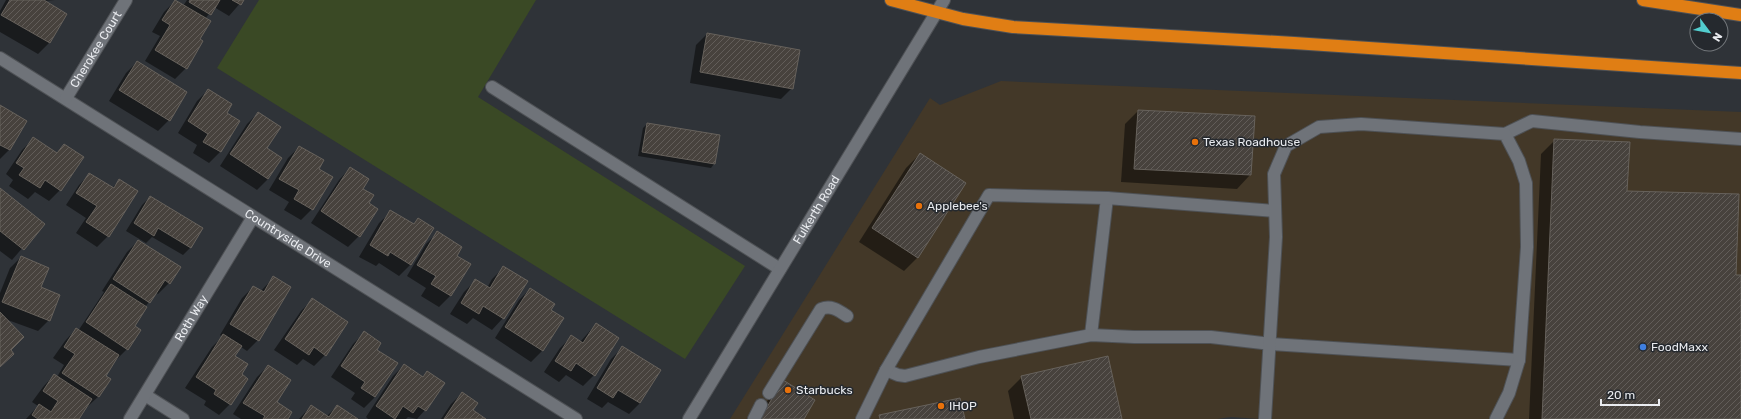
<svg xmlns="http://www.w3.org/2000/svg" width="1741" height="419" viewBox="0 0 1741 419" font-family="Rubik,sans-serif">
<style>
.commercial{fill:#433828}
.green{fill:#3a4925}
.shadow{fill:#0007}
.building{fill:url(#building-hatch);stroke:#67625c}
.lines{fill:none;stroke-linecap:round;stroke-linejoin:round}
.minor-casing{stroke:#4e5155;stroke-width:14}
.highway-casing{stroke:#4e5155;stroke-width:14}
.minor{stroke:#6f7379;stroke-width:12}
.highway{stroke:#e07e14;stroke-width:12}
.food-dot{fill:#e8710a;stroke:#25292e;stroke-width:1.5}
.shop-dot{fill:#3f7fe0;stroke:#25292e;stroke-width:1.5}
.labels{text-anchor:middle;stroke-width:3;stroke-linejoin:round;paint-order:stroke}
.street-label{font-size:12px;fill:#e9ebef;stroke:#25292e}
.poi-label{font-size:12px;fill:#e9ebef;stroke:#25292e;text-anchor:start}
</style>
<defs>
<pattern id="building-hatch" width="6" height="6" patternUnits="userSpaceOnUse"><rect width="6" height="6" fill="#47423d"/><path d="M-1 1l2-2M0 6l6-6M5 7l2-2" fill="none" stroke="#625d59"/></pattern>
</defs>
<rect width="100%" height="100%" fill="#2f3338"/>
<!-- commercial -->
<path class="commercial" d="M1001,81L1741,112V419H1260L1231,417L1217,419H730L930,98L940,105Z"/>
<!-- green -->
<path class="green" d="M259,0H536L478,97L745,266L685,359L217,68Z"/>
<!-- shadow -->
<g class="shadow">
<path d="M6,0H55L44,1L66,14L49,43L38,54L0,32V11Z"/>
<path d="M187,0H243L229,16L214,7L205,19L186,68L175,79L145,61L160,36L152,32L164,12L175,1L183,6Z"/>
<path d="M707,34L792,88L781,99L690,83L696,45Z"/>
<path d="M137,62L186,92L169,120L158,131L109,101L126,73Z"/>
<path d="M208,90L226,113L239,121L220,152L209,163L193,153L197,145L178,133L197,101Z"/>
<path d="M0,106L26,121L9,150L0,159Z"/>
<path d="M1138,111L1250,175L1237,189L1121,182L1125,124Z"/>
<path d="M258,113L265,149L268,179L257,190L220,166L247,124Z"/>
<path d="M647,124L714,164L711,168L638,156L643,128Z"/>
<path d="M33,139L56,153L64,145L60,190L49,201L35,192L28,199L9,186L13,180L6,174L22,150Z"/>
<path d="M1555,140L1626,192L1735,276H1741V419H1529L1541,154Z"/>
<path d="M299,147L312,209L301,220L284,210L289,202L269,190L288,158Z"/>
<path d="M920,154L918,257L904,271L859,242L906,168Z"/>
<path d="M350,168L368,203L359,236L348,247L311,223L339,180Z"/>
<path d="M90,174L112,188L120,181L108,236L97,247L76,233L86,218L66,205L79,185Z"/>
<path d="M0,190L43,224L12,260L0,251Z"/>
<path d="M150,197L202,228L190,248L183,255L152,237L146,243L126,231L142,205Z"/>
<path d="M391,212L413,225L418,219L411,264L399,276L379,263L376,266L359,257L379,223Z"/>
<path d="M437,233L455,256L469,264L450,296L439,307L421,296L426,288L407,276L426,244Z"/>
<path d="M138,241L179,267L169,283L158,294L156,293L145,307L134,326L127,349L116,360L115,359L104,376L99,396L87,407L86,406L78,419H26L38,406L32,402L43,387L54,375L57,377L64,365L53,358L65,341L76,329L78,331L104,292L102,291L127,252Z"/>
<path d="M21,257L40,288L49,320L38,331L5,319L9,350L0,366V293L10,268Z"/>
<path d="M504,267L503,318L492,330L473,318L467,324L450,314L464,292L475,281L487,288L492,279Z"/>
<path d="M273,278L258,340L247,351L241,347L234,356L240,374L230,404L219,415L204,405L206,401L185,388L212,347L222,337L220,335L242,298L253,287L260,292Z"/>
<path d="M530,289L549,310L563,319L542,351L531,362L495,338L519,300Z"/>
<path d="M312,300L325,355L314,366L303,359L297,365L274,350L301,311Z"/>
<path d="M596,324L594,375L583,386L566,375L559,382L544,372L560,348L571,337L580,342Z"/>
<path d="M364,333L375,350V397L364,408L351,399L355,393L331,377L353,344Z"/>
<path d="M622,348L640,403L629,414L608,402L602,408L587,399L611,359Z"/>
<path d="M404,365L422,377L427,372L425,410L417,419L408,417L406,419H368L366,417L393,376Z"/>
<path d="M268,366L275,402L286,419H241L233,414L257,377Z"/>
<path d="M1022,377L1121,419H1014L1008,391Z"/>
<path d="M462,393L472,411L484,419H441L451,404Z"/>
<path d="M772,393L802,419H757Z"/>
<path d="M311,406L326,417L337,406L356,419H299Z"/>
</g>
<!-- building -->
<g class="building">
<path d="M10,0H44L67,14L50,43L1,15Z"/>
<path d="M175,0L211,21L200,39L203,41L187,69L155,50L170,25L162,20Z"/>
<path d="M190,0H220L211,15L189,2Z"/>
<path d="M232,0H244L241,5Z"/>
<path d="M707,33L800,50L793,89L700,72Z"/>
<path d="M137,61L187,92L170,121L119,90Z"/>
<path d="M208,89L232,104L227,113L240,121L221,152L203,142L208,134L188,121Z"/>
<path d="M0,105L27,121L10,150L0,145Z"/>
<path d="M1138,110L1255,116L1251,175L1134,169Z"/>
<path d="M258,112L281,127L267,148L282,158L268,179L230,154Z"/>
<path d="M647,123L720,135L715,164L642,152Z"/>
<path d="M33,137L57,153L64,144L84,157L61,191L45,180L40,188L19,175L24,168L16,163Z"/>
<path d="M1554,139L1630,142L1627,191L1739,194L1736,275H1741V419H1542Z"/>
<path d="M299,146L324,160L319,169L333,177L313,210L294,199L299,190L279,179Z"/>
<path d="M920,153L966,183L918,258L872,228Z"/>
<path d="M350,167L369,179L363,189L374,195L369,203L378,209L360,237L321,211Z"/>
<path d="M89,173L114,188L119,179L138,191L109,237L86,222L97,206L76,193Z"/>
<path d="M0,188L45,224L24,250L0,231Z"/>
<path d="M150,196L203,228L191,248L158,228L154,236L134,223Z"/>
<path d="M390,210L414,224L418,218L434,228L411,265L390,252L388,256L370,245Z"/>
<path d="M437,231L462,247L457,256L471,264L451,296L431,284L436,276L417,265Z"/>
<path d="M138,240L181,267L170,284L165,280L150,303L113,279Z"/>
<path d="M21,256L49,268L41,287L60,295L50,321L2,302Z"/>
<path d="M503,266L528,281L504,319L483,306L479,314L461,303L475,279L490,288Z"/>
<path d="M273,276L291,287L259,341L230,324L253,286L264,292Z"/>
<path d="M111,284L147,307L135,326L141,330L128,350L86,322Z"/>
<path d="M530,288L555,304L551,310L564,318L543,351L505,327Z"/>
<path d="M312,298L348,322L326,356L314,347L309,355L285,339Z"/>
<path d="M0,312L24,337L11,350L14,354L0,367Z"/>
<path d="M596,323L619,338L595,376L576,363L571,371L555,361L571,335L583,343Z"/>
<path d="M76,328L119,355L106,376L111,379L99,397L62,373L75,354L64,347Z"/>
<path d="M364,331L381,343L377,350L398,363L375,397L361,388L365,382L341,366Z"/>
<path d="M223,334L242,346L235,356L248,364L242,374L248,379L231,405L214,394L216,390L196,377Z"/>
<path d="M622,346L661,370L640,403L618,390L613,398L597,388Z"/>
<path d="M1108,356L1122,419H1031L1021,376Z"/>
<path d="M404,364L423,377L427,371L445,383L426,411L418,406L413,413L403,406L395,419L376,406Z"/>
<path d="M268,365L291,380L277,402L292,412L288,419H263L265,416L243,403Z"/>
<path d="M54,374L92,399L79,419H38L32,415L39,404L51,412L58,401L43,391Z"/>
<path d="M783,380L815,400L804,419H760Z"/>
<path d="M462,392L478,403L473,410L486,419H444Z"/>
<path d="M960,398L965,419H880L879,415Z"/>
<path d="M311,405L329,417L337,405L358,419H302Z"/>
</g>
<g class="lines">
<!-- minor casing -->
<g class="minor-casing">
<g id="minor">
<path id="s1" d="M0,58L576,419"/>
<path d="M492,87L780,269"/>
<path id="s2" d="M66,98L126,0"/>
<path d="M1505,134L1532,121L1640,132L1741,139"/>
<path d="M1091,335L1107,198"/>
<path d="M886,370L898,375L905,376L979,357L1091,335L1134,337H1211L1271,344L1519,360"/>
<path d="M769,393L821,309C831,305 838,310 847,316"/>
<path d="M145,395L183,419"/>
<path id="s3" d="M130,419L253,217"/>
<path id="s4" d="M689,419L944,0"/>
<path d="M754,419L761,405"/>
<path d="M862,419L886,370L989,195L1107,198L1274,211"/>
<path d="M1265,419L1276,237L1274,174L1286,146L1319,127L1361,124L1505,134L1519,161L1526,183L1527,247L1519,360L1509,393L1496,419"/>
</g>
</g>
<!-- highway casing -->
<g class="highway-casing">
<g id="highway">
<path d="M891,0L963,19L1013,27L1294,43L1741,73"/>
<path d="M1643,0L1741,15"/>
</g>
</g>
<!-- minor -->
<use href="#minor" class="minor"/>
<!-- highway -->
<use href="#highway" class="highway"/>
</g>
<!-- markers -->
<g class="food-dot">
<circle cx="1195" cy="142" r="4"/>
<circle cx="919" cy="206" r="4"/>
<circle cx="788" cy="390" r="4"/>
<circle cx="941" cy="406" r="4"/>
</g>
<circle class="shop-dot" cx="1643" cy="347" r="4"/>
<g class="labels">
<!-- street labels -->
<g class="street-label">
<text dy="4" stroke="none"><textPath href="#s2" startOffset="57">Cherokee Court</textPath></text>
<text dy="4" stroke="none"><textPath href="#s4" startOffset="245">Fulkerth Road</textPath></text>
<text dy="4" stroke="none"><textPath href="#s1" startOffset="340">Countryside Drive</textPath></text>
<text dy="4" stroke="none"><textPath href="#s3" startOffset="118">Roth Way</textPath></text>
</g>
<!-- poi labels -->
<g class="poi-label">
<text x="1203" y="146">Texas Roadhouse</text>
<text x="927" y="210">Applebee's</text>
<text x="1651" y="351">FoodMaxx</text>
<text x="796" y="394">Starbucks</text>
<text x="949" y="410">IHOP</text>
</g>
</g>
<!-- north arrow -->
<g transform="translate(1709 32) rotate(122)"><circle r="19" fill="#25292e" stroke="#73777b"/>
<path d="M0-3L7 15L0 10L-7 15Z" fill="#52cdce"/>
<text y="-6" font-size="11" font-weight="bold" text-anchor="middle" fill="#e9ebef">N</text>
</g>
<!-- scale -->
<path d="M1601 399v6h58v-6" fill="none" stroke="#e9ebef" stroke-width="2"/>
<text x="1607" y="399" font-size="12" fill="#e9ebef" stroke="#25292e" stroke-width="3" paint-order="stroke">20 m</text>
</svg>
